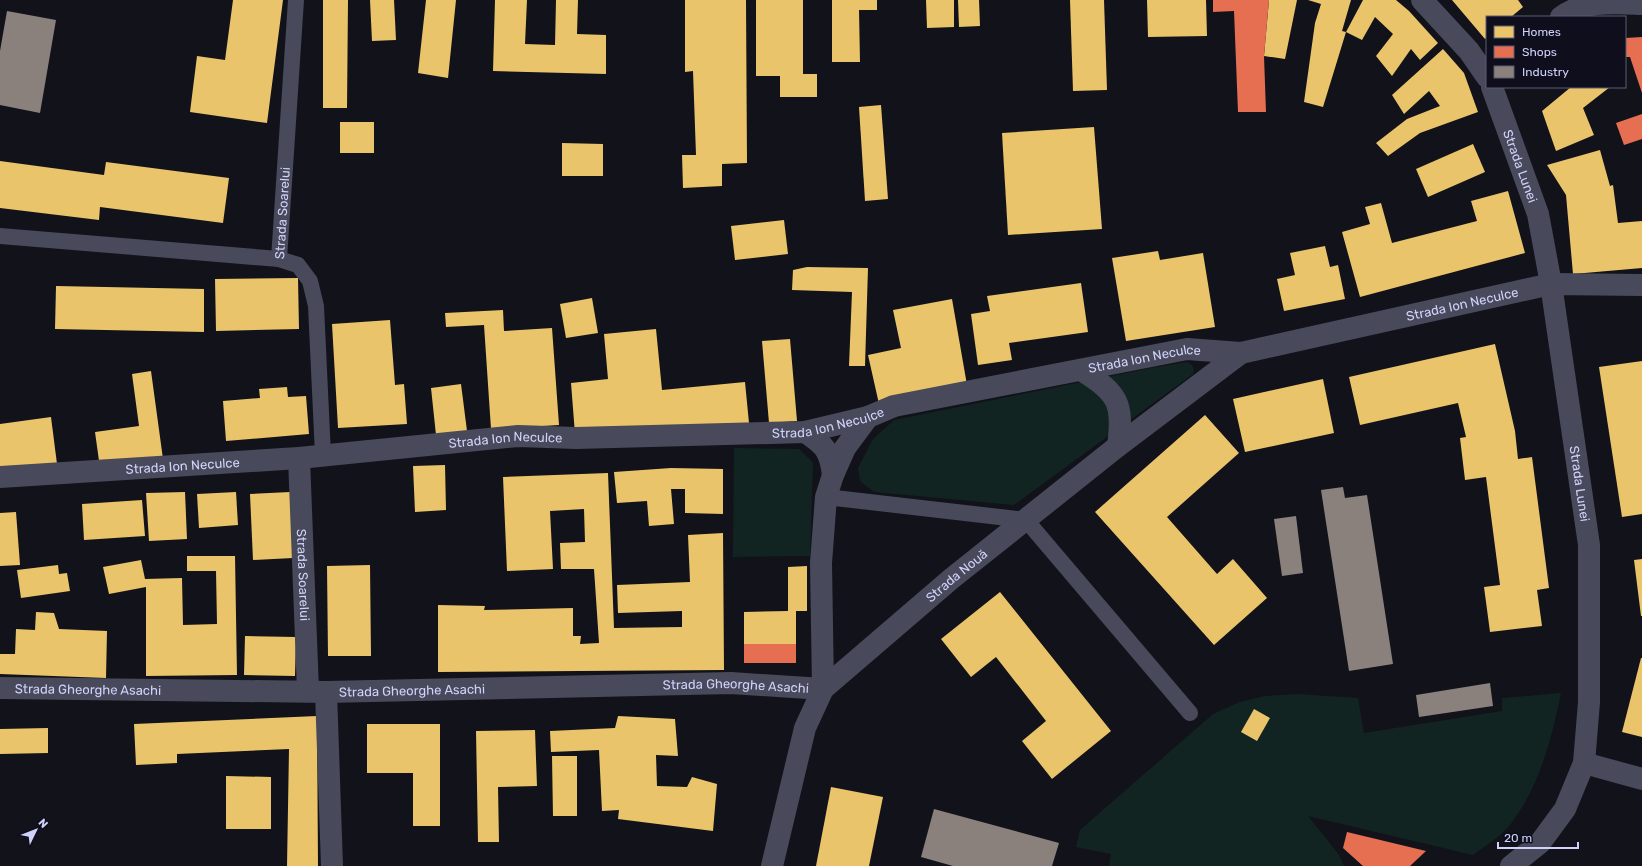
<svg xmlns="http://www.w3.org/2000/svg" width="1642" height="866" viewBox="0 0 1642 866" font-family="Rubik,sans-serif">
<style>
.green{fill:#122421}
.homes{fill:#e9c46a}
.shops{fill:#e76f51}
.industry{fill:#8a817c}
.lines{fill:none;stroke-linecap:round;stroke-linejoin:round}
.lane{stroke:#48495a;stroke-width:16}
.street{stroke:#48495a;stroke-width:22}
.labels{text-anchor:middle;stroke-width:4;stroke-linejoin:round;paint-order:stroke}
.street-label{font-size:13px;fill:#cfd2fa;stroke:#0e0e1d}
</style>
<rect width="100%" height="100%" fill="#12121a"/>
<!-- green -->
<g class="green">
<path d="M1187,362L1191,364L1194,369L1193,374L1014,505L874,492L860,481L858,468L873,439L894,420L1156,367Z"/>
<path d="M734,448L799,449L813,463L810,556L733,557Z"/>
<path d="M1561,693C1551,740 1540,787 1509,826C1500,837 1485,846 1473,855L1308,816L1339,855L1344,866H1109L1111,854L1076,847L1080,830L1213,714L1240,702L1265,696L1297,694L1358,698L1364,733L1502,711V698Z"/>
</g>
<!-- homes -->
<g class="homes">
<path d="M233,0H283L267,123L190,112L197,56L225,60Z"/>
<path d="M323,0H348L347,108H323Z"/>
<path d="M370,0H394L396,40L372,41Z"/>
<path d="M426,0H456L448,78L418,73Z"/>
<path d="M495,0H527L525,44L555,45L556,0H578L577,34L606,35V74L493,71Z"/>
<path d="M685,0H746L747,163L722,164V186L683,188L682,155H696L693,71L685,72Z"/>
<path d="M756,0H803V74H817V97H780V76H756Z"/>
<path d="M832,0H877V10H859L860,62H832Z"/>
<path d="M926,0H954V27L927,28Z"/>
<path d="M958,0H979L980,26L959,27Z"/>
<path d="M1070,0H1104L1107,90L1073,91Z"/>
<path d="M1147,0H1206L1207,36L1148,37Z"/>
<path d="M1269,0H1297L1285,59L1264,56Z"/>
<path d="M1308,0H1351L1342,31L1346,32L1323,107L1304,102L1315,23L1321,4Z"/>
<path d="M1363,0H1396L1409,11L1438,43L1420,60L1411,49L1392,76L1376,56L1393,34L1375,17L1362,40L1346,32Z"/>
<path d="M1452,0H1518L1523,7L1511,17H1487V37L1485,39Z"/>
<path d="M1443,49L1464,73L1478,112L1420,133L1388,156L1376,143L1407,119L1440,106L1429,91L1404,114L1392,95Z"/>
<path d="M1571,87H1610L1583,108L1594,135L1556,151L1542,111Z"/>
<path d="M881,105L888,199L865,201L859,107Z"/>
<rect x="340" y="122" width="34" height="31"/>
<path d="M1094,127L1102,229L1008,235L1002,133Z"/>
<path d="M562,143L603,144V176H562Z"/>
<path d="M1473,144L1485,172L1428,197L1416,169Z"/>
<path d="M1600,150L1610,186L1613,185L1618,223L1642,221V268L1573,274L1566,195L1547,165Z"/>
<path d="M0,161L104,175L106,162L229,178L223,223L100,207L99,220L0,208Z"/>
<path d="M1508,191L1525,253L1360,297L1342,232L1370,224L1365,207L1381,203L1392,243L1477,221L1471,201Z"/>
<path d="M784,220L788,254L735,260L731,226Z"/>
<path d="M1325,246L1330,267L1338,265L1345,299L1284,311L1277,279L1295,275L1290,253Z"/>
<path d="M1158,251L1160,260L1203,253L1215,327L1126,341L1112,258Z"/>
<path d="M807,267L868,268L865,366H849L852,292L792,290L793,270Z"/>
<path d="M298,278L299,329L216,331L215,279Z"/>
<path d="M1081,283L1088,332L1009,343L1012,360L978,365L971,314L990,311L987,296Z"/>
<path d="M56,286L204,289V332L55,329Z"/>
<path d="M592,298L598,333L566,338L560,304Z"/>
<path d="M952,299L967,385L879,404L868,355L901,348L893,310Z"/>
<path d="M503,310L504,331L552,328L559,425L491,429L484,325L446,327L445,313Z"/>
<path d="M390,320L395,385L404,384L407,424L338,428L332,324Z"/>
<path d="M656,329L662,390L745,382L749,423L575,434L571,383L608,379L604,334Z"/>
<path d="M790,339L797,421L769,423L762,341Z"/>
<path d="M1495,344L1515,431L1518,459L1532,457L1549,588L1537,590L1542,626L1490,632L1484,587L1500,585L1486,477L1465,480L1460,438L1466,437L1458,403L1360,425L1349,377Z"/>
<path d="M1642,361V514L1622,517L1599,367Z"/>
<path d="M151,371L163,459L100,468L95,432L139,426L132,374Z"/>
<path d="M1323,379L1334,433L1245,452L1233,399Z"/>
<path d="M461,384L467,431L436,435L431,388Z"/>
<path d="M287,387L288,397L306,396L309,434L226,441L223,401L260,398L259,389Z"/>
<path d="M1205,415L1239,453L1167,517L1217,574L1233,559L1267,598L1214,645L1095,512Z"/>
<path d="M51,417L57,464L0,472V424Z"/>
<path d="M445,465L446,510L415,512L413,466Z"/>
<path d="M671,468L723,469V514L685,513V489H671L674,524L649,526L647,501L617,503L614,472Z"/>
<path d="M608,473L614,628L682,627V611L618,613L617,585L690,582L688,535L723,533L724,670L438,672V605L485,606L484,610L573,608V636H581L580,644L599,643L594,569H561L560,543L585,542L584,509L550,511L553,569L507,571L503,477Z"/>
<path d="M185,492L187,539L149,541L146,493Z"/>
<path d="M236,492L238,525L199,528L197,494Z"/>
<path d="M290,492L293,558L253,560L250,494Z"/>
<path d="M142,500L145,536L84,540L82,504Z"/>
<path d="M16,512L20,565L0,566V513Z"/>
<path d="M187,556H235L237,675L146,676V587L109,594L103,567L141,560L145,579L182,578L183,625L217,624L216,571H187Z"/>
<path d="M1642,559V616H1641L1634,560Z"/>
<path d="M58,565L59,574L67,573L70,591L21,598L17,570Z"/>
<path d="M370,565L371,656H328L327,566Z"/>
<path d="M807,566V611H796V644H744V612L788,611V567Z"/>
<path d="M1000,592L1111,731L1052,779L1022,741L1046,721L996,657L971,677L941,639Z"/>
<path d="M36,612L54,613L59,629L107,631L106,678L0,674V654H15L16,629L35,630Z"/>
<path d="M245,636L296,637L295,676L244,675Z"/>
<path d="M1641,658H1642V737L1622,732Z"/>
<path d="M1254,709L1270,718L1257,741L1241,732Z"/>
<path d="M317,716L318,866H287L289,749L177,754V763L136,765L134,724Z"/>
<path d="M618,716L675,719L678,756L656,755L657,786L687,787L692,777L717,784L713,831L618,819L619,810L602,811L599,750L551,752L550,731L615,728Z"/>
<path d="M367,724H440V826H413V773H367Z"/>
<path d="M48,728V753L0,754V729Z"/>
<path d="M535,730L537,786L498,787L499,842H478L476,731Z"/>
<path d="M552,756H577V816H553Z"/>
<path d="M226,776L271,777V829H226Z"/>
<path d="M831,787L883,797L869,866H816Z"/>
</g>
<!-- shops -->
<g class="shops">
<path d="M1213,0H1269L1264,56L1266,112H1238L1234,11L1213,12Z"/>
<path d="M1642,37V93L1630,57H1625V38Z"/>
<path d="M1642,114V139L1624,145L1616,123Z"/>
<rect x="744" y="644" width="52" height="19"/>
<path d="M1347,832L1426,851L1410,866H1363L1343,848Z"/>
</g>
<!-- industry -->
<g class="industry">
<path d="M7,11L56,20L40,113L0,105V51Z"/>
<path d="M1343,487L1345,498L1367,495L1393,664L1349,671L1321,490Z"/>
<path d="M1296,516L1303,573L1282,576L1274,519Z"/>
<path d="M1490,683L1493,706L1419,717L1416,695Z"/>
<path d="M934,809L1059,843L1052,866H953L921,857Z"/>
</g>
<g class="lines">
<!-- lane -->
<g class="lane">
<path d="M0,236L279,259L298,265L310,281L316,306L323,455"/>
<path id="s1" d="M279,259L296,0"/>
<path d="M826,497L1026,520L1190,713"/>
</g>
<!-- street -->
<g class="street">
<path d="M1422,0L1469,51L1487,77"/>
<path d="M1561,17C1584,0 1615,3 1642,4"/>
<path id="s2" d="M1492,87L1538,214L1551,284L1589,545V702L1584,763L1565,809L1540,843L1511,866"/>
<path d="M1081,370C1118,393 1124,403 1118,446"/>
<path d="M805,432C825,445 830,451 833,475"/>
<path id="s3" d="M299,458L308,691"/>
<path id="s4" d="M0,477L299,458L518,436L576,438L805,432L868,417L894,406L1187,349L1241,353L1551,284L1642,285"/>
<path id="s5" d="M0,688L326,692L731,683L823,689"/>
<path d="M823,689L821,563L826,497L833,475L845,448L868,417"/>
<path d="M326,692L332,866"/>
<path d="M1584,763L1642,779"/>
<path id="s6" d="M772,866L805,728L823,689L951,579L1118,446L1241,353"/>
</g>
</g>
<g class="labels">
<!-- street labels -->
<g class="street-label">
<text dy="5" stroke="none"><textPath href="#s2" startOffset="84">Strada Lunei</textPath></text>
<text dy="5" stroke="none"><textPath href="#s1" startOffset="46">Strada Soarelui</textPath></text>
<text dy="5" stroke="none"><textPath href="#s4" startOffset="1479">Strada Ion Neculce</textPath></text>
<text dy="5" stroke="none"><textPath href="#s4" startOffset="1155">Strada Ion Neculce</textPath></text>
<text dy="5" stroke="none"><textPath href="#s4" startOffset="831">Strada Ion Neculce</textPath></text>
<text dy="5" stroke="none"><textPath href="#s4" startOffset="507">Strada Ion Neculce</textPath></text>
<text dy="5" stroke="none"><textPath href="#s4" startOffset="183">Strada Ion Neculce</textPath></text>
<text dy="5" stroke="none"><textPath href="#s2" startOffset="408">Strada Lunei</textPath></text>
<text dy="5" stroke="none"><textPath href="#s3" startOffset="117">Strada Soarelui</textPath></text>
<text dy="5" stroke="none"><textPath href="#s6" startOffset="360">Strada Nouă</textPath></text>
<text dy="5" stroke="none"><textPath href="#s5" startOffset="736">Strada Gheorghe Asachi</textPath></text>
<text dy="5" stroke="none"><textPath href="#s5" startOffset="88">Strada Gheorghe Asachi</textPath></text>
<text dy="5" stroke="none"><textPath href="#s5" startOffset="412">Strada Gheorghe Asachi</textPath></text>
</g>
</g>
<!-- legend -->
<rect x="1486" y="16" width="140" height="72" fill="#0e0e1d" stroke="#5b5c75"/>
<rect x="1494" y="26" width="20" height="12" fill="#e9c46a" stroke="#5b5c75"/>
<text x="1522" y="36" font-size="12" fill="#cfd2fa">Homes</text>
<rect x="1494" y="46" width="20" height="12" fill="#e76f51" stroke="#5b5c75"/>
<text x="1522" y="56" font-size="12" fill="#cfd2fa">Shops</text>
<rect x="1494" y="66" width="20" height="12" fill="#8a817c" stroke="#5b5c75"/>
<text x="1522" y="76" font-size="12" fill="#cfd2fa">Industry</text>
<!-- north arrow -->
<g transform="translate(36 830) rotate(47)" stroke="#0e0e1d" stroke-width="3" paint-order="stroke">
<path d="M0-3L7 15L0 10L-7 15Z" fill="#cfd2fa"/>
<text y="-6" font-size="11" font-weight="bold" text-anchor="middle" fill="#cfd2fa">N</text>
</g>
<!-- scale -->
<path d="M1498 842v6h80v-6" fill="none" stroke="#cfd2fa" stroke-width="2"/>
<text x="1504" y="842" font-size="12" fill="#cfd2fa" stroke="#0e0e1d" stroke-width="3" paint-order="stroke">20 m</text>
</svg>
